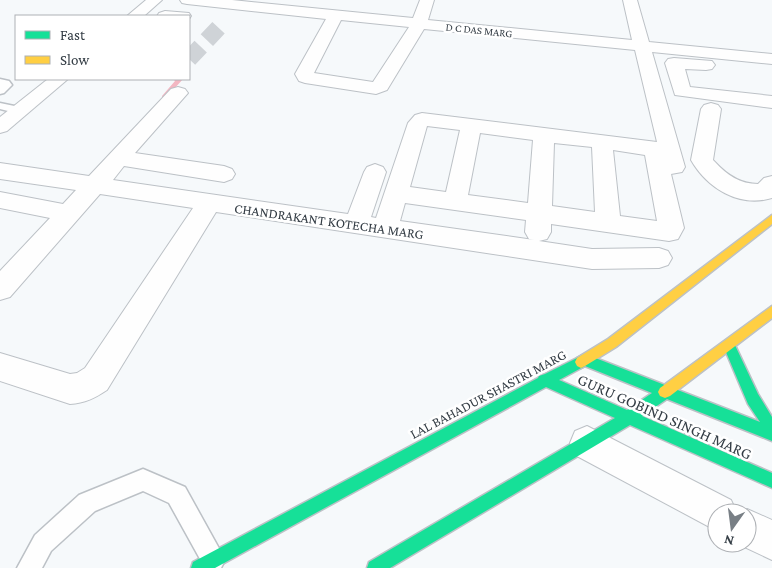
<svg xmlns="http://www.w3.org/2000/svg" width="772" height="568" viewBox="0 0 772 568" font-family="'Crimson Pro',serif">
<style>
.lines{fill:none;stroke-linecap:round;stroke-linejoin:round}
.stream{fill:#f3b7c2;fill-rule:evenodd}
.street-tunnel{stroke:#cfd3d7;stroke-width:17;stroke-dasharray:17 9;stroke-linecap:butt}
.lane-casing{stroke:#bcc1c6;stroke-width:3}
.street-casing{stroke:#bcc1c6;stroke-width:2}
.fast-casing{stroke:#bcc1c6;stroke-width:3}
.slow-casing{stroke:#bcc1c6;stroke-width:3}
.lane{fill:#fefefe;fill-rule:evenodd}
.street{fill:#fefefe;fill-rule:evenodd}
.fast{fill:#16e098;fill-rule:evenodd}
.slow{fill:#ffcf43;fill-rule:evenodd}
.labels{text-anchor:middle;stroke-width:5;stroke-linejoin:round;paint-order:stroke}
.far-street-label{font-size:11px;fill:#343d45;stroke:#fff}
.street-label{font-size:14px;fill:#343d45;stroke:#fff}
.near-street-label{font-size:16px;fill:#343d45;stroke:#fff}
</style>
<rect width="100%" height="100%" fill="#f6f9fb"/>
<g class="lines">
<!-- stream -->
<path class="stream" d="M173,79H183L166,98H162V96L175,81Z"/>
<!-- street-tunnel -->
<path class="street-tunnel" d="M189,59L223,23"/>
<!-- lane casing -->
<g class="lane-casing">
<g id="lane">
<path d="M0,79L9,81L12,85L4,93L0,94Z"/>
<path d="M0,103L24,108L26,110L20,114L0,109Z"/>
<path d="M143,469L185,487L221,552L225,560L221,568H205L169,503L143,491L95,511L51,551L42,568H17L35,535L79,495Z"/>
</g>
</g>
<!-- street casing -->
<g class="street-casing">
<g id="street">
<path d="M146,0H162L144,16H127Z"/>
<path d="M180,0H232L413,18L420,0H434L428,20L632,40L623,0H637L649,42L772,54V64L652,52L685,167L682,172L671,174L684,228L678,239L669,241L551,224V232L547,239L539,241L592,249L659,248L668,251L672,258L668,265L659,268L592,269L216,212L107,390C95,398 85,403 70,404L0,381V353L70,374L77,373L85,368L193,208L100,194L10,297L0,300V271L50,218L0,208V192L63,204L76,190L0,179V163L89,176L171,89L178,87L185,89L188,93L135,153L224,166L232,169L235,174L232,179L224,182L124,166L113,180L348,214L364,172L367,167L375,164L383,167L386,172L371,217L376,218L408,123L415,115L422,113L657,142L635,50L424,29L387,90L376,94L305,83L299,81L295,74L326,19L187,4L182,3ZM341,20L409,27L373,82L314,73ZM427,126L460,130L446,192L410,187ZM480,133L533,140L528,203L468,195ZM554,143L592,147L595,212L552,206ZM613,150L645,155L657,221L620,216ZM405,203L526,220L525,232L529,239L534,240L400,221Z"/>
<path d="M165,11L189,13L191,16L189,19V16H157L159,13Z"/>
<path d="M674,58L712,61L715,65L712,69L706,70L685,69L690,87L772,96V108L675,95L665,63L668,59Z"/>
<path d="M48,79H68L7,131L0,133V117Z"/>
<path d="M711,103L718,105L721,109L713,160L715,162C727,175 740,184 758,184L764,178L772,176V198C739,208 707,188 691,160L701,109L704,105Z"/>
<path d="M587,426L731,500L737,513H717V531L575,455L570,443L575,431Z"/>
<path d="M747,509L772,520V560L736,543H747V513H737Z"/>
</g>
</g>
<!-- fast casing -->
<g class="fast-casing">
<path id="fast" d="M729,339L733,341L758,394L772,417V441L667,399L642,416L772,473V488L630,425L390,568H367L369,562L615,418L546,387L215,568H191L193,562L538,378L539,376L545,374L585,354L760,422L748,404L723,345L725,341ZM585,366L652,393L627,410L559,380Z"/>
</g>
<!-- slow casing -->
<g class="slow-casing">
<g id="slow">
<path d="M772,215V224L616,347L585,366L581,368L577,366L575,362L577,358L608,339Z"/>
<path d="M772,306V318L670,396L665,398L660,396L658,392L660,388Z"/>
</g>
</g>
<!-- lane -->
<use href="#lane" class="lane"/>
<!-- street -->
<use href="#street" class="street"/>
<!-- fast -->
<use href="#fast" class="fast"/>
<!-- slow -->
<use href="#slow" class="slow"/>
</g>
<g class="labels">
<!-- far-street labels -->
<g class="far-street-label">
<text transform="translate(479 30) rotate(6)" y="4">D C DAS MARG</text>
</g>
<!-- street labels -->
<g class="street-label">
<text transform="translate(329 221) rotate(8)" y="5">CHANDRAKANT KOTECHA MARG</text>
<text transform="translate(488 394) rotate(-28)" y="5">LAL BAHADUR SHASTRI MARG</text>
</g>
<!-- near-street labels -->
<g class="near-street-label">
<text transform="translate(665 416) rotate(24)" y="6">GURU GOBIND SINGH MARG</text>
</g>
</g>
<!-- legend -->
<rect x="15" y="15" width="175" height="65" fill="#ffffff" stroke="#aeb1b5"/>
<rect x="25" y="31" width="25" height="8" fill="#16e098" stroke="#aeb1b5"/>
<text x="60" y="40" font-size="15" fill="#343d45">Fast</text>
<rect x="25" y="56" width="25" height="8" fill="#ffcf43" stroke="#aeb1b5"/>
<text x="60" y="65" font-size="15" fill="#343d45">Slow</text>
<!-- north arrow -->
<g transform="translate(732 528) rotate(194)"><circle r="24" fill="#ffffff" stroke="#aeb1b5"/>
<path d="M0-4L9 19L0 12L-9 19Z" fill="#787f85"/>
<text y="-8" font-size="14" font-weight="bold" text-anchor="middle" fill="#343d45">N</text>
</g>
</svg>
